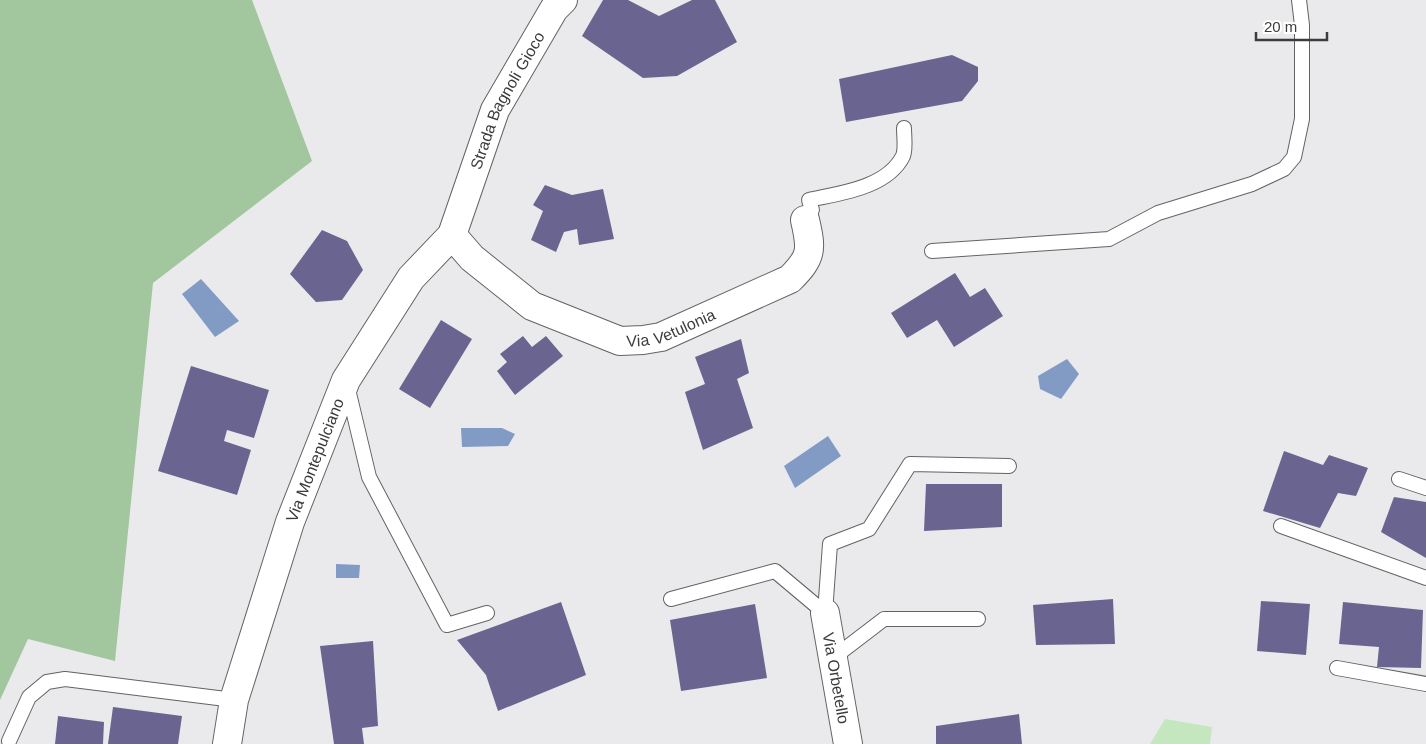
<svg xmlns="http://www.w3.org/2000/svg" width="1426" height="744" viewBox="0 0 1426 744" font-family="Helvetica,sans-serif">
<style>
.green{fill:#c4e7c0}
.forest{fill:#a2c69d}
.water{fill:#829bc5}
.building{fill:#696590}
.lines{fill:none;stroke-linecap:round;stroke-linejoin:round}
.service-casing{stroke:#636365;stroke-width:16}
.minor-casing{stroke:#636365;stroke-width:30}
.service{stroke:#fff;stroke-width:14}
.minor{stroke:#fff;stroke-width:28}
.labels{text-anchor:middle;stroke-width:5;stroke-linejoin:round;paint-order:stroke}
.street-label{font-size:16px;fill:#3c3c3d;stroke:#fff}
</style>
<rect width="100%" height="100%" fill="#eaeaed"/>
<!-- green -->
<path class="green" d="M1165,719L1212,727L1210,744H1150Z"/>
<!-- forest -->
<path class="forest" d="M0,0H252L312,161L153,283L115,661L28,639L0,700Z"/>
<!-- water -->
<g class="water">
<path d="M201,279L239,321L215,337L182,294Z"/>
<path d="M1067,359L1079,374L1061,399L1040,389L1038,376Z"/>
<path d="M461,428H502L515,434L508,446L462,447Z"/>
<path d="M828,436L841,456L795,488L784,466Z"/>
<path d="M336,564L360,565L359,578H336Z"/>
</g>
<!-- building -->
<g class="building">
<path d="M603,0H628L659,16L692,0H715L737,42L677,76L643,78L582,36Z"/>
<path d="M952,55L978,67V81L962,101L846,122L839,79Z"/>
<path d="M545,185L572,195L603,189L614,239L579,245L577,229L564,232L556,252L531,240L543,211L533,205Z"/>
<path d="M322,230L347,241L363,270L342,300L316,302L290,274Z"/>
<path d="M955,273L970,297L985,288L1003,316L954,347L937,320L907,338L891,313Z"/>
<path d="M441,320L472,339L430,408L399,389Z"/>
<path d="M523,336L532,347L546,336L563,356L515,395L497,371L507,362L500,354Z"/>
<path d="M741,339L749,373L737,379L753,428L703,450L685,392L705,384L695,357Z"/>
<path d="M191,366L269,390L254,438L227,430L224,441L251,450L237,495L158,471Z"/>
<path d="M1284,451L1323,465L1329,455L1368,468L1356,496L1338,493L1320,528L1263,511Z"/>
<path d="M926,484H1002V527L924,531Z"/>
<path d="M1394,497L1426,502V558L1381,532Z"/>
<path d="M1113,599L1115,644L1036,645L1033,605Z"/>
<path d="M1261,601L1310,604L1306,655L1257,651Z"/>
<path d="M561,602L586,675L498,711L486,675L457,640Z"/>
<path d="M1343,602L1423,610L1421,668L1377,667L1379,647L1339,644Z"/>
<path d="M755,604L767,678L681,691L670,620Z"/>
<path d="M373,641L378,726L362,728L364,744H334L320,646Z"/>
<path d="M113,707L182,716L178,744H108Z"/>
<path d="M1019,714L1022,744H936V726Z"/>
<path d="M58,716L104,722L103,744H55Z"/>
</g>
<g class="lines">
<!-- service casing -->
<g class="service-casing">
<g id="service">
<path d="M805,220L812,210L809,200C840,193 887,188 903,156C906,149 904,136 904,128"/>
<path d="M932,251L1109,239L1158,213L1252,184L1284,169L1294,157L1302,119V25L1299,0"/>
<path d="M347,385L369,477L447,625L487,613"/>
<path d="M1399,479L1426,488"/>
<path d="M1281,526L1426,578"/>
<path d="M671,599L775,571L825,613"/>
<path d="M825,613L830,544L869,529L910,464L1009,466"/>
<path d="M833,658L884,619H978"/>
<path d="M1337,668L1426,684"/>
<path d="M9,741L29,697L47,682L65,679L234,700"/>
</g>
</g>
<!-- minor casing -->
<g class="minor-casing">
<g id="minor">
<path id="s1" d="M452,235L472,258L532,306L620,341L643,340L661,337L790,279C812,257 812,250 805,220"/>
<path id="s2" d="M825,613L848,744"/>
<path id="s3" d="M227,744L234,700L290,522L346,380L411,278L452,235L495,110L554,9L563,0"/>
</g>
</g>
<!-- service -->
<use href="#service" class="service"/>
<!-- minor -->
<use href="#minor" class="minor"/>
</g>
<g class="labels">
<!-- street labels -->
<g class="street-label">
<text dy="6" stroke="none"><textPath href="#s3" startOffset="710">Strada Bagnoli Gioco</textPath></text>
<text dy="6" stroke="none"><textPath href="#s1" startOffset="255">Via Vetulonia</textPath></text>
<text dy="6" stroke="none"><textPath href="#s3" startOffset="298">Via Montepulciano</textPath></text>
<text dy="6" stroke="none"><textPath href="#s2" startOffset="66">Via Orbetello</textPath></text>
</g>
</g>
<!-- scale -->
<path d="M1256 32v8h71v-8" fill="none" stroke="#3c3c3d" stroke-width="2.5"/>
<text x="1264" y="32" font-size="15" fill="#3c3c3d" stroke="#ffffff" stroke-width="4" paint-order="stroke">20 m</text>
</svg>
